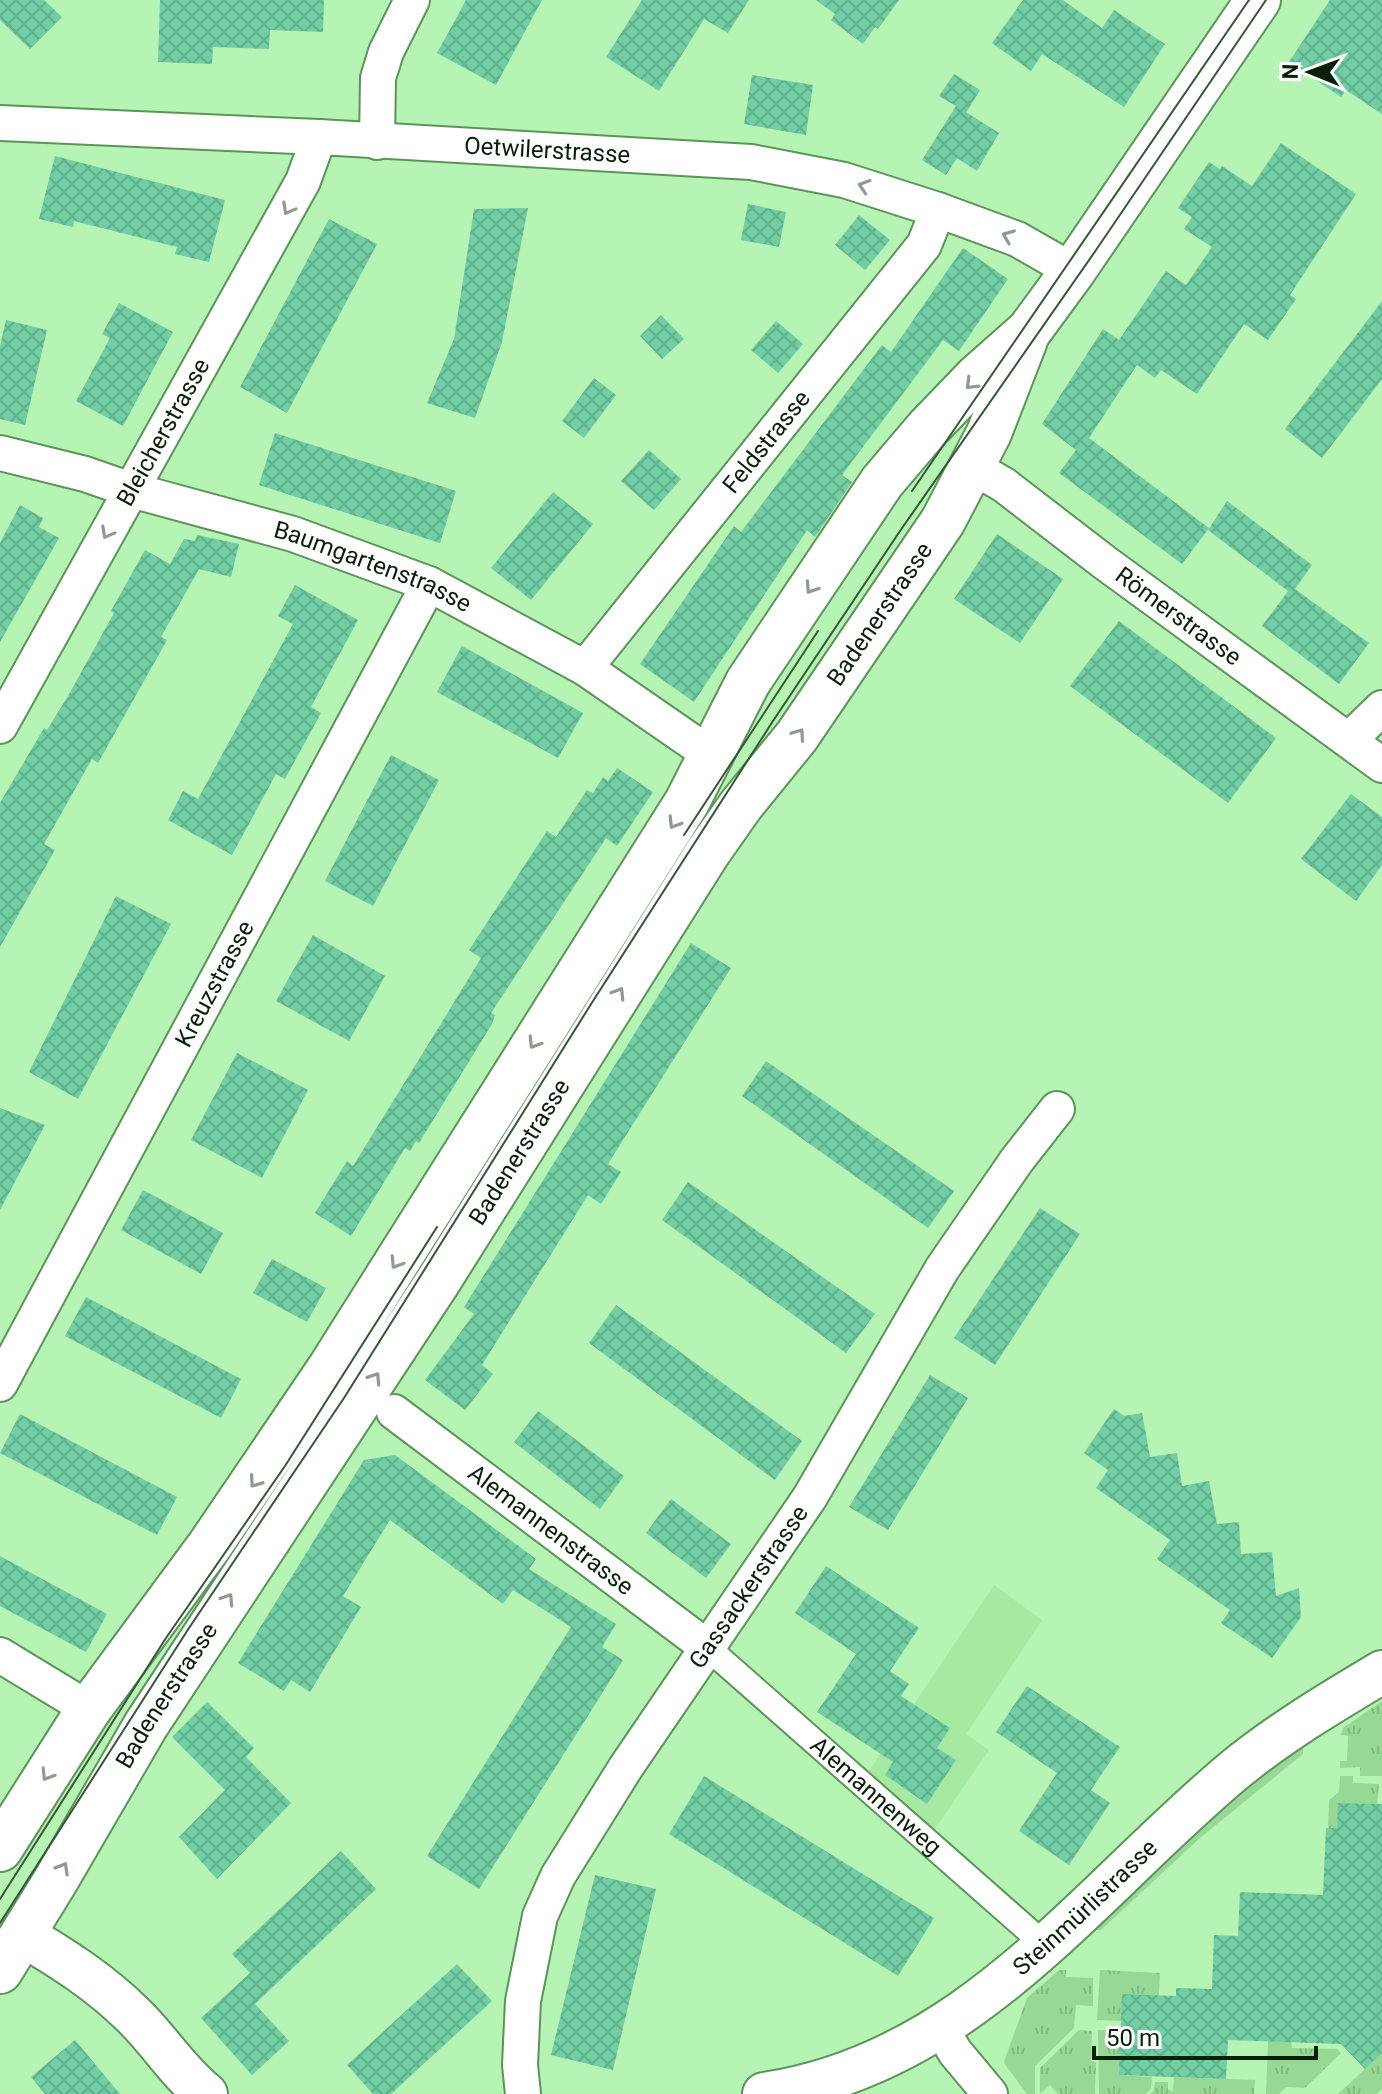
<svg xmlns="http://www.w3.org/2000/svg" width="1382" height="2094" viewBox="0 0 1382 2094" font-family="Roboto,sans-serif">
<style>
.built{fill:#a6e9a3}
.grass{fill:url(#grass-tufts)}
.building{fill:url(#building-cross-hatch)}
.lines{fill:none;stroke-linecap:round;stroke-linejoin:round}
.pedestrian-casing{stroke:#5b9559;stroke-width:28}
.minor-casing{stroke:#5b9559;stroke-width:38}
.tertiary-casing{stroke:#5b9559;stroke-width:46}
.secondary-casing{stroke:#5b9559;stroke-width:48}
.pedestrian{stroke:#fff;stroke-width:24}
.minor{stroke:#fff;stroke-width:34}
.tertiary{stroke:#fff;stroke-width:42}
.secondary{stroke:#fff;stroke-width:44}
.tram{stroke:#355735;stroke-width:2}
.oneway{stroke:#909b90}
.labels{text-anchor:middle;stroke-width:7;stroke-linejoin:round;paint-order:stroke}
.street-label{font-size:24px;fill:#082008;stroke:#fff}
</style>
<defs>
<pattern id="grass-tufts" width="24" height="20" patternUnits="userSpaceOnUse" patternTransform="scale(2)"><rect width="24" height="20" fill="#97d895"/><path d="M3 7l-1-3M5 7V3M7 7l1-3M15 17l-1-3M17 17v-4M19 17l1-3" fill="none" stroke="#81b97f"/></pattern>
<pattern id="building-cross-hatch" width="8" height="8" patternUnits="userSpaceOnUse" patternTransform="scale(2)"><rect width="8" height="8" fill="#71cda4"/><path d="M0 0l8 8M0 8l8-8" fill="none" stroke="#60b08c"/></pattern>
</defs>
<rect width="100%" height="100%" fill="#b6f4b3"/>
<!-- built -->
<path class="built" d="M994,1585L1042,1620L966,1734L989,1750L930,1836L865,1777Z"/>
<!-- grass -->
<g class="grass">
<path d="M1382,1701V1776H1360V1767L1340,1768V1761H1347L1348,1736L1341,1735L1343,1728Z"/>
<path d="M1303,1745V1754L1200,1838L1101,1930H1092C1160,1865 1227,1800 1303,1745Z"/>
<path d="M1340,1776H1353V1783L1379,1784L1377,1804L1339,1803L1337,1828H1328L1329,1800L1339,1792Z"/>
<path d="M1059,1970H1066V1977L1093,1978V2006L1076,2005L1074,2028L1035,2066V2094H1027L1004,2063L1006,2056L1027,1998Z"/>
<path d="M1100,1970L1160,1973L1159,1995L1121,2021L1097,2020Z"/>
<path d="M1079,2030L1092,2031L1091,2061L1096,2062L1095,2094H1058L1050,2085L1040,2094V2068Z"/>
<path d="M1098,2030L1121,2031L1120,2075L1152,2077L1151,2089L1146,2094H1099Z"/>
<path d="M1268,2041L1291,2042L1292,2048L1337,2049L1341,2053L1305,2088L1286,2087L1279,2094H1266Z"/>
<path d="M1382,2053V2089L1377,2094H1338Z"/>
<path d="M1174,2077L1255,2080L1254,2094H1150L1154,2090L1155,2082H1168V2090L1173,2091Z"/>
</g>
<!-- building -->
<g class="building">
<path d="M0,0H44L62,17L30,49L0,20Z"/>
<path d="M160,0H324L323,32L270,30L269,49L213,47L212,64L158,62Z"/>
<path d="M466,0H542L496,85L437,53Z"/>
<path d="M642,0H749L728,33L704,19L659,91L606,57Z"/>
<path d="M816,0H899L878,29L875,27L863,44L831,20L835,14Z"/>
<path d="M1023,0H1063L1102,28L1114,10L1165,44L1124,107L1042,54L1031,71L992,43Z"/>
<path d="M1330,0H1382V114L1346,90L1341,97L1289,62Z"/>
<path d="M954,74L980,90L966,113L958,107L999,133L977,171L957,158L946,175L922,160L956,106L939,96Z"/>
<path d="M752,75L813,85L806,135L744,124Z"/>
<path d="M1281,143L1356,194L1290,295L1296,299L1268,340L1244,324L1197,394L1161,370L1155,378L1137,365L1089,438L1209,528L1182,564L1059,473L1076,450L1042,424L1103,329L1119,340L1166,271L1186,285L1212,247L1184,229L1192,217L1178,208L1209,162L1220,169L1222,166L1252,186Z"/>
<path d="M55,156L225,200L209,262L175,254L177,247L74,221L73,227L39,219Z"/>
<path d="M748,204L786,212L779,247L741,240Z"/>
<path d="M528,208L502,342L475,418L427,403L454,339L474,209Z"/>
<path d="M859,215L890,240L865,270L835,245Z"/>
<path d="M329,219L377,244L287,413L240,387Z"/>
<path d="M963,248L1008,279L959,351L943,340L842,475L852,482L815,537L807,530L694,702L640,664L734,526L741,532L882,345L891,352Z"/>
<path d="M1382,301V379L1322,458L1285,429Z"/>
<path d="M119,303L173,332L123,426L76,401L110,338L102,334Z"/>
<path d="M661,315L684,339L662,359L640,336Z"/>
<path d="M6,320L47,330L25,425L0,419V346Z"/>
<path d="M776,321L803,344L778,373L751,350Z"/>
<path d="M594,378L616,395L584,438L562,421Z"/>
<path d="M275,433L456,491L440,543L259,485Z"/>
<path d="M649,450L681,479L654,510L621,481Z"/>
<path d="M553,492L593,524L531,600L491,568Z"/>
<path d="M1227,501L1312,565L1295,589L1369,643L1339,684L1262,626L1288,591L1208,530Z"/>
<path d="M20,505L43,518L39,527L59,538L0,642V543Z"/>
<path d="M997,534L1063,579L1020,643L954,599Z"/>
<path d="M197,535L239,544L231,577L199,569L161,637L167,640L98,763L92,759L44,844L55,850L0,947V803L44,728L47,730L68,696L114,613L111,611L145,550L170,564L184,539L195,541Z"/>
<path d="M295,585L358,620L311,707L321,713L285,779L276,774L232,855L168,820L183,791L198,799L293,624L278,616Z"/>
<path d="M1119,621L1276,738L1228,803L1070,686Z"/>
<path d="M462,646L583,713L558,758L437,692Z"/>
<path d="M391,755L439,780L373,906L325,881Z"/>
<path d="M617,768L653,792L617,846L606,838L491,1013L495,1015L492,1024L419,1143L416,1141L410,1151L405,1148L351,1236L315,1213L347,1161L353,1166L442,1022L481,958L469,950L547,831L556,837L587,790L593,793L603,777L608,781Z"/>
<path d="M1351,794L1382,817V865L1356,901L1301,859Z"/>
<path d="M116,896L171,924L78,1099L29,1072Z"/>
<path d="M313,935L385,976L349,1041L276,1001Z"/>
<path d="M691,943L731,968L608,1164L621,1172L601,1204L588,1195L482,1365L493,1374L465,1410L425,1380L474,1314L464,1307Z"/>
<path d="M237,1053L308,1090L262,1178L191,1140Z"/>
<path d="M766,1061L954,1191L928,1228L742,1096Z"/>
<path d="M0,1108L45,1125L0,1210Z"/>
<path d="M688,1182L875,1314L846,1353L662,1220Z"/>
<path d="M143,1190L223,1233L201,1274L121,1230Z"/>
<path d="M1040,1208L1080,1234L995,1365L954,1338Z"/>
<path d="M272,1259L326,1288L307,1322L253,1293Z"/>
<path d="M86,1297L241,1379L221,1418L65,1336Z"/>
<path d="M616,1305L802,1441L775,1480L589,1343Z"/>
<path d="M930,1375L968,1398L888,1530L849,1507Z"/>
<path d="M1114,1409L1124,1416L1142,1413L1150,1457L1177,1453L1182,1486L1209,1481L1217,1524L1239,1522L1241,1554L1272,1552L1276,1596L1299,1588L1301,1617L1272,1658L1221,1623L1230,1610L1157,1559L1170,1540L1096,1488L1108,1470L1084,1453Z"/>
<path d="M538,1411L624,1476L600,1509L514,1442Z"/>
<path d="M20,1414L177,1497L157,1535L0,1453Z"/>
<path d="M395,1455L536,1559L529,1569L616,1624L602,1647L623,1660L479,1889L427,1856L571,1627L513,1590L503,1604L390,1520L343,1596L361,1607L310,1692L291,1680L284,1691L238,1663L364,1460Z"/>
<path d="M671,1499L731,1544L706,1578L646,1533Z"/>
<path d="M0,1556L107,1614L86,1652L0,1606Z"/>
<path d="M826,1566L919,1628L890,1671L909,1684L901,1696L950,1728L937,1748L956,1760L927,1804L885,1775L893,1762L817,1712L856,1654L795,1613Z"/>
<path d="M1027,1686L1120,1747L1091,1790L1110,1803L1069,1865L1019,1831L1057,1773L996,1732Z"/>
<path d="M207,1702L254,1748L246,1757L291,1803L217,1879L179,1837L225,1790L172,1737Z"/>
<path d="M704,1776L934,1918L898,1976L669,1834Z"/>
<path d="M1338,1803L1382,1804V2053L1365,2069L1341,2044L1228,2040L1226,2079L1119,2075L1122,1994L1176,1996V1988L1212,1989L1214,1935L1238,1936L1240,1892L1323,1895L1326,1828H1337Z"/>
<path d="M341,1851L376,1889L255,2004L289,2041L252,2075L201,2018L250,1973L232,1954Z"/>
<path d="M595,1875L656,1889L613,2070L551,2055Z"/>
<path d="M457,1964L492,2001L391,2094H373L347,2065Z"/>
<path d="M75,2040L120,2094H45L31,2077Z"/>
</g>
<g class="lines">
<!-- pedestrian casing -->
<g class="pedestrian-casing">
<g id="pedestrian">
<path id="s1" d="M708,1648L1045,1945"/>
</g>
</g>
<!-- minor casing -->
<g class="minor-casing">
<g id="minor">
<path id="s2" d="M0,123L319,137L751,162L844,180L938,210L1017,239L1073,271"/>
<path d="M377,142L378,78L386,52L412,0"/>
<path id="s3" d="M0,453L85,474L131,490L293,534L429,584L585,668L711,755"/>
<path id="s4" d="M973,467L1004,485L1104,562L1382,765"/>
<path id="s5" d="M585,668L924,245L938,210"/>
<path id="s6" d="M0,726L303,181L319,137"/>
<path d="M1349,740L1382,708"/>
<path id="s7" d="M0,1384L429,584"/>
<path id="s8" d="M394,1412L708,1648"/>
<path d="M0,1655L89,1709"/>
<path d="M941,2028L955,2052L990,2094"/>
<path id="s9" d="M523,2094L520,2065L523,2001L540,1916L558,1876L626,1767L810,1497L942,1269L1017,1160L1057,1109"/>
</g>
</g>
<!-- tertiary casing -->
<g class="tertiary-casing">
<g id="tertiary">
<path d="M23,1935C63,1959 100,1982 134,2016C159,2040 178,2072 206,2094"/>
<path id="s10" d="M764,2094C967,2064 1084,1897 1231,1773C1278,1734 1330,1703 1382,1672"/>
</g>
</g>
<!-- secondary casing -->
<g class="secondary-casing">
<g id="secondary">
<path d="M0,1849L89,1709L210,1545L330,1368L687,802L748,682L882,482L927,429L977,377L1029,331L1073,271L1258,0"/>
<path id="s11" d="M0,1971L56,1880L146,1725L437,1283L708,852L741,805L797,736L943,521L989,433L1025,340"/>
</g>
</g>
<!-- pedestrian -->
<use href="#pedestrian" class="pedestrian"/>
<!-- minor -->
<use href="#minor" class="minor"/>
<!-- tertiary -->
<use href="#tertiary" class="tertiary"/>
<!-- secondary -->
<use href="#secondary" class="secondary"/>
<!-- tram -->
<g class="tram">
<path d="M912,491L1249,0"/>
<path d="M684,835L818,631"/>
<path d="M0,1899L166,1638L285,1466L437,1227"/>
<path d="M0,1923L189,1628L344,1398L593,1001L773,721L900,531L1094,253L1266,0"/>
</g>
</g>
<!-- one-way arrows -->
<defs><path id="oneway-chevron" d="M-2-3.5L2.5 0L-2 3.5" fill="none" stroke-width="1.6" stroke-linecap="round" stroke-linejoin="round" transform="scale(2)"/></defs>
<g class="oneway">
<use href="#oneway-chevron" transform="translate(864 186) rotate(-162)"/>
<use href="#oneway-chevron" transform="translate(288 209) rotate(119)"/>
<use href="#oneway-chevron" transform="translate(1008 236) rotate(-158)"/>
<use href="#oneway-chevron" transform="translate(971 384) rotate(135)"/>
<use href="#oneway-chevron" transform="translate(107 533) rotate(119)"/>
<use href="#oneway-chevron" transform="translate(811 588) rotate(124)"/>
<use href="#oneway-chevron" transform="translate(799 734) rotate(-55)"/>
<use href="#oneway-chevron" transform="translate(674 823) rotate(122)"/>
<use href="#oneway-chevron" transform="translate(619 993) rotate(-58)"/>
<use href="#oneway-chevron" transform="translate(534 1043) rotate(122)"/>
<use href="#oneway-chevron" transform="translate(396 1263) rotate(122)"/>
<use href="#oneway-chevron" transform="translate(375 1378) rotate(-57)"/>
<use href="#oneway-chevron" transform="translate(255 1482) rotate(125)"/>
<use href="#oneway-chevron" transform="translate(228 1599) rotate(-57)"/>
<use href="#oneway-chevron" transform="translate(47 1775) rotate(122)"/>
<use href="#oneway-chevron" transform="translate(63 1868) rotate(-60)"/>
</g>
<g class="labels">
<!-- street labels -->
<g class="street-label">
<text dy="8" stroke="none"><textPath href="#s2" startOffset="548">Oetwilerstrasse</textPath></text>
<text dy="8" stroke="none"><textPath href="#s6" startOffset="336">Bleicherstrasse</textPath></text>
<text dy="8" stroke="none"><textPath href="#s5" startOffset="290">Feldstrasse</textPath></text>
<text dy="8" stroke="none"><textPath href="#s3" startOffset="390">Baumgartenstrasse</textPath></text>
<text dy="8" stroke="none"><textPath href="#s11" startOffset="1618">Badenerstrasse</textPath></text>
<text dy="8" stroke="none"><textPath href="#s4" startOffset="254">Römerstrasse</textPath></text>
<text dy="8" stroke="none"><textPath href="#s7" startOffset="454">Kreuzstrasse</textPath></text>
<text dy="8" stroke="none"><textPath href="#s11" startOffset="970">Badenerstrasse</textPath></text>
<text dy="8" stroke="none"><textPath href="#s8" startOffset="196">Alemannenstrasse</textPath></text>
<text dy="8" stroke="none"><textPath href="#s9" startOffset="570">Gassackerstrasse</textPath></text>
<text dy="8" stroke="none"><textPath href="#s11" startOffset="322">Badenerstrasse</textPath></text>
<text dy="8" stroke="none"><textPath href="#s1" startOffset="224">Alemannenweg</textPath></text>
<text dy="8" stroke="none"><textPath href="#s10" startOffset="378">Steinmürlistrasse</textPath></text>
</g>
</g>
<!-- north arrow -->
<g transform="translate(1310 72) rotate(271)" stroke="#ffffff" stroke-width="6" paint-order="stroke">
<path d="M0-6L14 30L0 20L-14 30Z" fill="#082008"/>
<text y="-12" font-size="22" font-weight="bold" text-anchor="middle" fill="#082008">N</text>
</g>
<!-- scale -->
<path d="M1094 2046v12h222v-12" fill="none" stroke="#082008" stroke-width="4"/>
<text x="1106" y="2046" font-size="24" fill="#082008" stroke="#ffffff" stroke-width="6" paint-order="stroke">50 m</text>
</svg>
